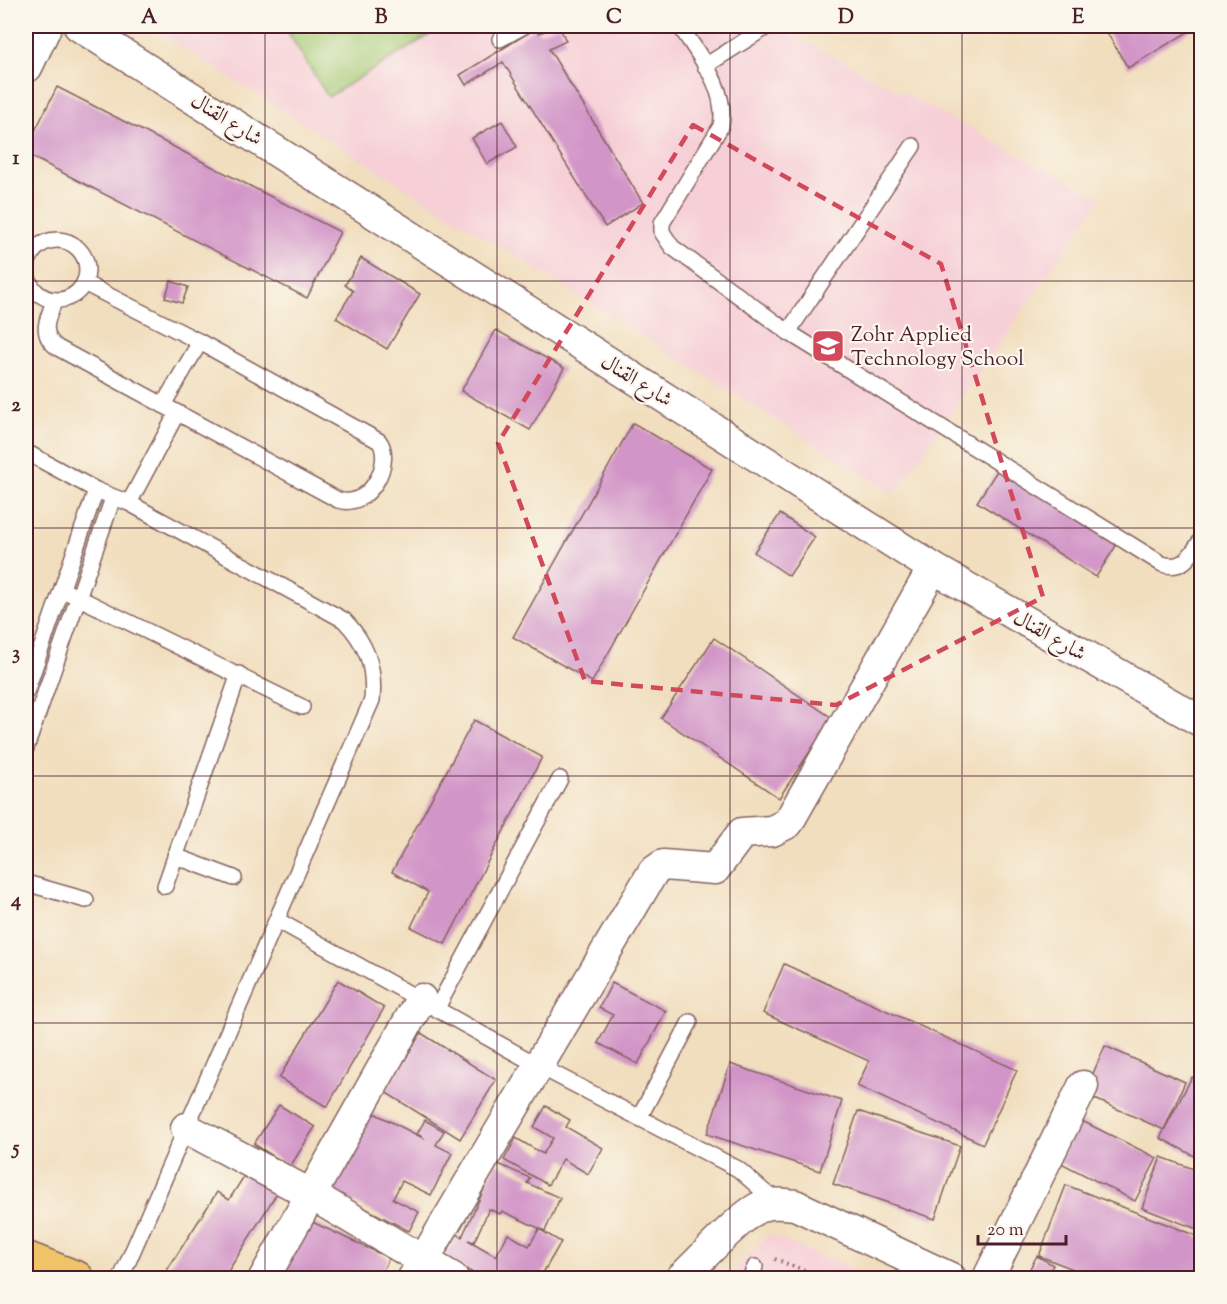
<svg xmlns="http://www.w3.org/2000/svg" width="1227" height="1304" viewBox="0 0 1227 1304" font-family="'Sorts Mill Goudy',Amiri,serif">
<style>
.built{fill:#f6cfd7}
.green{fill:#a4c974;stroke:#777450;stroke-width:1.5}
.building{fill:#d295c7}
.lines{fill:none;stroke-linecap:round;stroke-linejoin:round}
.service-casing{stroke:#84625e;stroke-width:18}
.minor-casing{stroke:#84625e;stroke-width:33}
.tertiary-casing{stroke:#84625e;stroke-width:36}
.primary-casing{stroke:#84625e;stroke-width:36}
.path{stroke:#84625e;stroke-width:4;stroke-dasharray:1.5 4.5;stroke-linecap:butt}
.service{stroke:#fff;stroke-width:15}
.minor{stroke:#fff;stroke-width:30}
.tertiary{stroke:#fff;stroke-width:33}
.primary{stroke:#efc469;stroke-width:33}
.marked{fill:none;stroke:#d1495b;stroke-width:4.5;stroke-dasharray:12 8;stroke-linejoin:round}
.grid{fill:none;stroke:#4a1f2b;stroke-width:1.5;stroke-opacity:0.55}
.labels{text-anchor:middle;stroke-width:4.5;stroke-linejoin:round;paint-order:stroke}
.street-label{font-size:21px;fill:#4a1f2b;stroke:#fbf7ec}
.poi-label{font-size:21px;fill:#4a1f2b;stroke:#fbf7ec;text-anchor:start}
.neatline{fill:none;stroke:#4a1f2b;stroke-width:2}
.grid-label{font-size:20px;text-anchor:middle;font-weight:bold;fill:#4a1f2b}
</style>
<rect width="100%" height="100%" fill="#fbf7ec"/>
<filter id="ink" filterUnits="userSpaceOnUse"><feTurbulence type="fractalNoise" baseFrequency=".0167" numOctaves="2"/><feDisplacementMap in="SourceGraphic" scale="12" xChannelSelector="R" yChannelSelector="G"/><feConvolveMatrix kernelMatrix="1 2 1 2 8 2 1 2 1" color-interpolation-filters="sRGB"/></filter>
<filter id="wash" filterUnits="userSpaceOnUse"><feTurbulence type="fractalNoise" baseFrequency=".008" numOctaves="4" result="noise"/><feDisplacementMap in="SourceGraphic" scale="24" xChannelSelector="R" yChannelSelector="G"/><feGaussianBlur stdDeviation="1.35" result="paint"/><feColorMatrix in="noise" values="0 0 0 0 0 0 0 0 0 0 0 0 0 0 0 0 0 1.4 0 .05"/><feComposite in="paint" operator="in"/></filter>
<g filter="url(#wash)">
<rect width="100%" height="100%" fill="#f1debe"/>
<!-- built -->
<g class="built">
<path d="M148,26H776L1101,198L894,494Z"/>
<path d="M768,1234L872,1278H726Z"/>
</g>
<!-- green -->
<path class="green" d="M295,26H444L328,97L287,31Z"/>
<g id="blocks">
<!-- building -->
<g class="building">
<path d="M559,26L566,41L549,49L643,203L605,227L503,62L466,85L460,75L536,28L539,33Z"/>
<path d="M1103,26H1198L1128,68Z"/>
<path d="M57,87L340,232L307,298L26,154V149Z"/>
<path d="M502,121L517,147L487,164L472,138Z"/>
<path d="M361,258L420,294L387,349L336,318L353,291L345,285Z"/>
<path d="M171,281L188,287L182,303L165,298Z"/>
<path d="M496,330L564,368L530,430L461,391Z"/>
<path d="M633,423L712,469L592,682L513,637Z"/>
<path d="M1000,466L1119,541L1096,577L977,502Z"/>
<path d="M780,514L815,537L789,576L754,552Z"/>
<path d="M714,638L832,718L779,798L661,718Z"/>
<path d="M474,720L542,757L445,944L411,927L428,892L392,872Z"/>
<path d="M784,964L1017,1070L983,1144L857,1086L869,1061L763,1013Z"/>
<path d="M338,980L384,1008L327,1107L279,1078Z"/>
<path d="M612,983L666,1011L638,1064L598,1043L613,1015L599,1008Z"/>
<path d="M421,1033L496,1080L460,1139L385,1092Z"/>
<path d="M1105,1046L1185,1082L1164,1130L1084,1094Z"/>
<path d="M730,1064L842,1101L820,1171L707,1134Z"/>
<path d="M1192,1077L1202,1082V1160L1160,1138Z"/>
<path d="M279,1105L315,1127L290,1167L254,1144Z"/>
<path d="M546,1106L570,1120L566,1127L603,1148L588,1174L563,1159L548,1185L504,1160L516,1138L543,1154L553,1138L534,1127Z"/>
<path d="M370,1111L425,1139L417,1134L425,1120L444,1131L436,1145L452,1153L431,1195L402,1181L393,1199L419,1212L409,1231L330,1190Z"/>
<path d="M858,1111L960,1146L935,1219L833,1184Z"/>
<path d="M1080,1120L1157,1158L1135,1201L1059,1162Z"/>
<path d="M1161,1157L1202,1172V1231L1142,1208Z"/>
<path d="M496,1163L530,1178L527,1183L560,1198L545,1231L502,1211L500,1214L489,1209L474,1242L468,1240L496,1256L508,1234L529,1246L539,1229L561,1242L540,1278H482L444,1257L457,1234L462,1237Z"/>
<path d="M246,1173L277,1193L224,1278H162L217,1192L229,1200Z"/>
<path d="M1066,1185L1202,1238V1278H1073L1076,1270L1039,1256Z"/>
<path d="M306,1219L389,1258L379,1278H278Z"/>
<path d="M1037,1256L1053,1265L1046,1278L1025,1277Z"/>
</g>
</g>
</g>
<g filter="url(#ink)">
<use href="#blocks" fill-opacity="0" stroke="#84625e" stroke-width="1.5"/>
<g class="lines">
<!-- service casing -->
<g class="service-casing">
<g id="service">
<path d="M680,26C699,56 728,89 721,126L662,223V232L672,247L788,332L1162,564C1184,571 1191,554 1202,539"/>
<path d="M500,39L524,26"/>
<path d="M705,66L768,26"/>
<circle cx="57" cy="270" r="30"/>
<path d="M55,300C47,318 39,335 58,348L338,500C370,510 394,461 379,441L200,342L84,283"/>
<path d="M788,332L913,146"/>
<path d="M163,405L200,342"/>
<path d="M26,452L96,490L129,503L344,620C367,644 375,667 372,700L121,1278"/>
<path d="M129,503L177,413"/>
<path d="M63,590L302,707"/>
<path d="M26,692L96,490"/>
<path d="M26,748L113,498"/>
<path d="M175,856L234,878"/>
<path d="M26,883L86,900"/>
<path d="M165,886L239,674"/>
<path d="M277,920L537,1065L738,1169L777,1203"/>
<path d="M437,1008L560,779"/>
<path d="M639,1118L690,1022"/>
<path d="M750,1278L755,1267"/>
</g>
</g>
<!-- minor casing -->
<g class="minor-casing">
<g id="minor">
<path d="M79,26L933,568L1202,722"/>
<path d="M186,1128L310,1194L453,1278"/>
<path d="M264,1278L421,999"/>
<path d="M413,1278L653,872L663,865L715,869L742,833L772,831L788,823L933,568"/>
<path d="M681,1278C699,1262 742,1213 762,1206C773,1202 784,1204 795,1205L951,1278"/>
<path d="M988,1278L1083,1086"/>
</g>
</g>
<!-- tertiary casing -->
<g class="tertiary-casing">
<path id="tertiary" d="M26,66L45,26"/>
</g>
<!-- primary casing -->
<g class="primary-casing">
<path id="primary" d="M26,1258L77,1278"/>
</g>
<!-- path -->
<path class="path" d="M775,1259L824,1278"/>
<!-- service -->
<use href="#service" class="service"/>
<!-- minor -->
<use href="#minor" class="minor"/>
<!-- tertiary -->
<use href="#tertiary" class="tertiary"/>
<!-- primary -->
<use href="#primary" class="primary"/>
</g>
</g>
<!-- marked area -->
<path class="marked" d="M693,125L941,264L1043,597L836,705L585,681L498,443Z"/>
<!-- grid -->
<path class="grid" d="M265,26V1278M497,26V1278M730,26V1278M962,26V1278M26,281H1202M26,528H1202M26,776H1202M26,1023H1202"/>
<!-- icons -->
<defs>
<g id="school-square" transform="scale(1.725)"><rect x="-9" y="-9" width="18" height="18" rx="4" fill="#d1495b" stroke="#fbf7ec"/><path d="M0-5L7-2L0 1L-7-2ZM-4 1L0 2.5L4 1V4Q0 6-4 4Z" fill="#fff"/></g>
</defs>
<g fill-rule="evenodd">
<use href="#school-square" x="828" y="346"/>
</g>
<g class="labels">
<!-- street labels -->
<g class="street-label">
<text transform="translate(227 119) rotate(32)" y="7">شارع القنال</text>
<text transform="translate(637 380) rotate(32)" y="7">شارع القنال</text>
<text transform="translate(1050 635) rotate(30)" y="7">شارع القنال</text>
</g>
<!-- poi labels -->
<g class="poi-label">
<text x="851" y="341">Zohr Applied<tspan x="851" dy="24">Technology School</tspan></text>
</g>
</g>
<!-- margin -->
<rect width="1227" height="1304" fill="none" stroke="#fbf7ec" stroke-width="66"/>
<!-- scale -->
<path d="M978 1235v9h88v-9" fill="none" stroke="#4a1f2b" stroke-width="3"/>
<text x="987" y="1235" font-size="18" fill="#4a1f2b" stroke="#fbf7ec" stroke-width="4.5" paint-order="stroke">20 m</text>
<rect x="33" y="33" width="1161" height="1238" class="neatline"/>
<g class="grid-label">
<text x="149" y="23">A</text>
<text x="381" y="23">B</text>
<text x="614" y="23">C</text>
<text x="846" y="23">D</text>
<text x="1078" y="23">E</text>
<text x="16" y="164">1</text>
<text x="16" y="411">2</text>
<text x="16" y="659">3</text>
<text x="16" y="906">4</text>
<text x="16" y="1154">5</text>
</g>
</svg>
